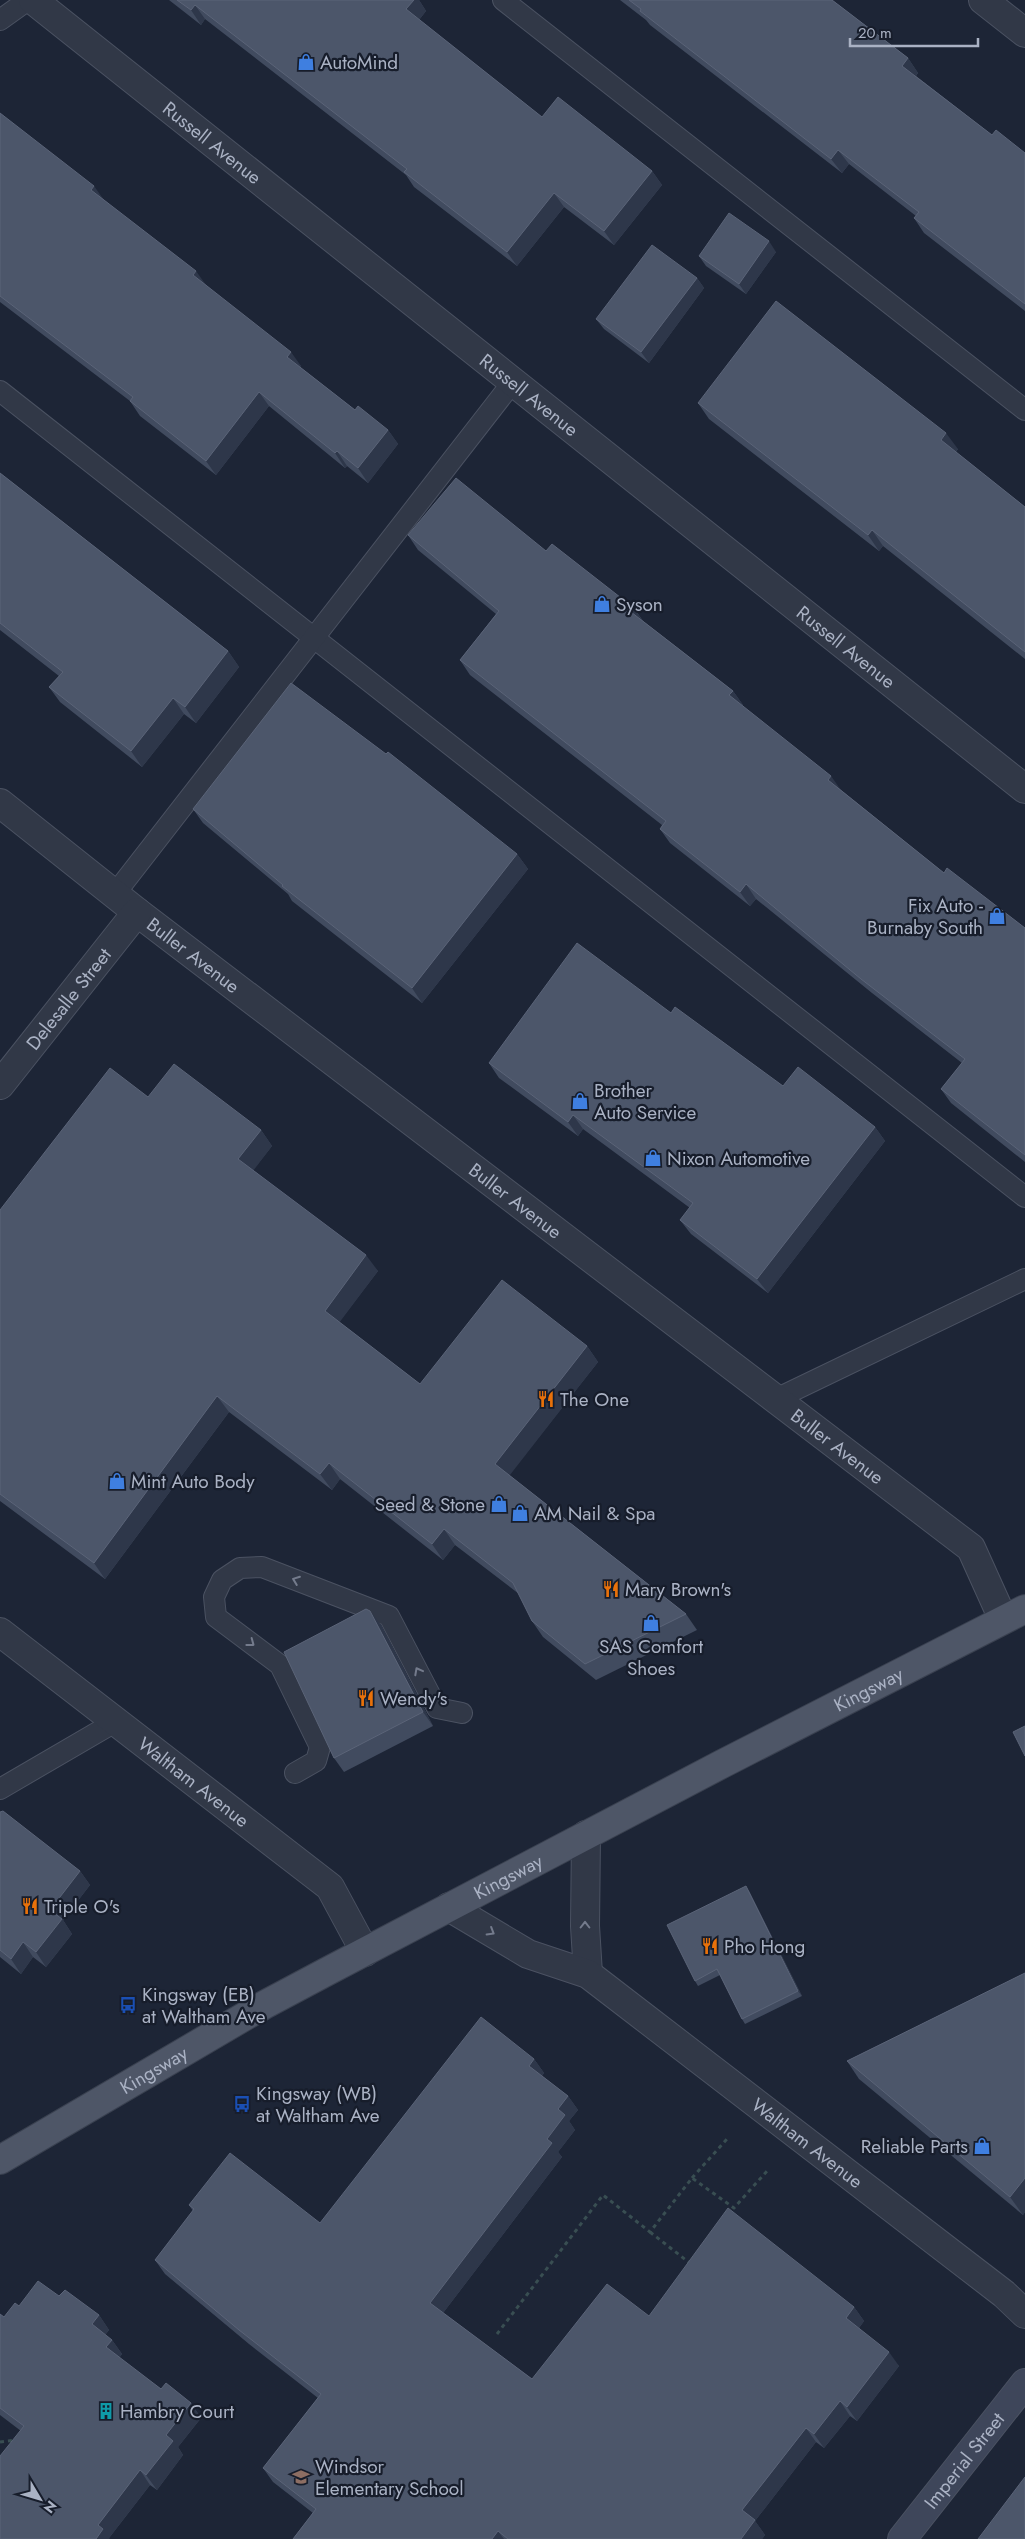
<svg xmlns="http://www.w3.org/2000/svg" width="1025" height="2539" viewBox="0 0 1025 2539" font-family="Jost,sans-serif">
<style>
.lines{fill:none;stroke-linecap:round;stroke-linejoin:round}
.lane-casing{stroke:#4b5262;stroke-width:22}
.street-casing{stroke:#4b5262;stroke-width:30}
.secondary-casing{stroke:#4b5262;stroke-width:30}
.primary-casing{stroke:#3a4150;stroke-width:30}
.path{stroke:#394e52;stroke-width:3;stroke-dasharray:4 4;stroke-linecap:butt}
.lane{stroke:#313847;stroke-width:20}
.street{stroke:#313847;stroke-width:28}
.secondary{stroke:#3e465a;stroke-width:28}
.primary{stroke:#4e5667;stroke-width:28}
.wall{fill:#414b5f}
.shaded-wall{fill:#2e374a}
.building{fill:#4c566a;stroke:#5b6478}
.oneway{stroke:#747b8c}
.labels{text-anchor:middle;stroke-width:4.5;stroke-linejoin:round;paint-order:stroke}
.poi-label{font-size:19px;fill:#aab2c4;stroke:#171d2b;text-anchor:start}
.street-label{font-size:19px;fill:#aab2c4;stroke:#171d2b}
</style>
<rect width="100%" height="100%" fill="#1d2536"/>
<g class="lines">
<!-- lane casing -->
<g class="lane-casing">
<g id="lane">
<path d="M503,0L1025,410"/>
<path d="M0,20L28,0"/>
<path d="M0,391L1025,1197"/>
<path d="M114,895L512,383"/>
<path d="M776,1399L1025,1279"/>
<path d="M295,1773L316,1761L320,1747L280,1665L216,1617L214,1597L222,1580L240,1568L262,1567L389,1616L437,1708L462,1713"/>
<path d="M0,1789L115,1722"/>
</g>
</g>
<!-- street casing -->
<g class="street-casing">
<g id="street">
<path id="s1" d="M33,0L1025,789"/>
<path d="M983,0L1025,33"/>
<path id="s2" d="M0,803L137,912L971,1548L1003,1619"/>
<path id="s3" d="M0,1085L137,912"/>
<path id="s4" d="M0,1632L330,1887L365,1952"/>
<path d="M586,1835L585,1926L588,1974"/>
<path id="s5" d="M449,1907L528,1954L588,1974L1004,2294L1025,2314"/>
</g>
</g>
<!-- secondary casing -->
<g class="secondary-casing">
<g id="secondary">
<path id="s6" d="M902,2539L1025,2383"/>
</g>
</g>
<!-- primary casing -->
<g class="primary-casing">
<g id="primary">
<path id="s7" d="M0,2160L264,2005L326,1972L722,1764L1025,1609"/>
</g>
</g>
<!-- path -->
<g class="path">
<path d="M692,2178L727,2139"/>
<path d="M650,2232L691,2264"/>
<path d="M497,2334L603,2195L650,2232L692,2178L734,2208L767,2171"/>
<path d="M0,2442L17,2440"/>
</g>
<!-- lane -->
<use href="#lane" class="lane"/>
<!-- street -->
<use href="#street" class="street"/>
<!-- secondary -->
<use href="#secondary" class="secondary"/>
<!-- primary -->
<use href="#primary" class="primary"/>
</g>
<!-- wall -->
<g class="wall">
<path d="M169,0H419L426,11L419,20L542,117L652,171L662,185L614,245L564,207L517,266L414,187L406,175L205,19L201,25Z"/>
<path d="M620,0H832L908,58L918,73L916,76L992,135L1025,153V311L924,233L914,218L916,216L849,164L842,173L650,25L646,20Z"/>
<path d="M0,113L206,285L301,366L300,367L355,410L388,430L398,444L368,483L347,466L345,468L269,406L216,475L140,416L130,401L0,302Z"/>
<path d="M776,252L746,294L706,266L699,256Z"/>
<path d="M697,278L704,288L649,363L604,329L596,319Z"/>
<path d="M698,403L958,449L956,452L1025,507V659L883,546L879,551L709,419Z"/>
<path d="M0,473L228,651L239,667L196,723L184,714L142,767L60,702L49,687L59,676L0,630Z"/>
<path d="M408,535L546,551L634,608L643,621L733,691L743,705L742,706L841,790L944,873L1025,928V1162L951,1103L941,1089L962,1063L872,993L756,899L750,906L670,843L660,829L662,825L470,675L460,660L496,614L418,550Z"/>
<path d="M193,809L517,854L528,869L422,1003L292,901L288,894L203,823Z"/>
<path d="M671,1013L783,1086L875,1127L885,1141L768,1293L691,1234L680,1220L690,1208L583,1129L578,1136L499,1078L489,1063Z"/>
<path d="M148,1097L261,1130L272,1146L253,1170L378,1271L339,1322L420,1384L587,1346L598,1362L509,1475L686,1614L697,1630L596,1680L543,1637L532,1621L519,1594L455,1545L443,1560L340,1479L332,1490L229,1412L105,1579L0,1501V1210Z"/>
<path d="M381,1625L433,1726L344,1772L334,1758Z"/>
<path d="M0,1812L80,1871L90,1885L63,1920L72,1934L46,1967L33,1957L21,1974L0,1957Z"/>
<path d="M749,1891L802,1996L745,2024L742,2019L720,1975L698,1986L695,1981Z"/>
<path d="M1025,1973V2212L1023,2215L859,2079L847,2061Z"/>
<path d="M534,2059L544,2073L542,2076L568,2096L578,2110L569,2121L575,2130L558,2152L562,2157L443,2313L532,2379L649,2316L854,2307L864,2321L859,2328L899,2366L857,2421L850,2416L824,2448L816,2442L755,2521L765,2535L762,2539H293L313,2513L273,2482L263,2468L318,2398L249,2344L165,2274L155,2260L193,2211L189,2205L320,2223Z"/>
<path d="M59,2296L99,2315L109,2330L105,2335L112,2340L122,2354L119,2358L161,2389L191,2403L201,2418L178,2447L183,2455L157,2490L150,2485L109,2538L21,2431L0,2415V2314L4,2317L19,2306Z"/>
</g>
<!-- shaded-wall -->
<g class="shaded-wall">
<path d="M414,0H419L426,11L416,24L406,9Z"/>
<path d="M195,5L205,19L201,25L191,10Z"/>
<path d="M908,58L918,73L912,80L902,66Z"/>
<path d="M838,150L849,164L842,173L831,159Z"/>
<path d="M652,171L662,185L614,245L604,231Z"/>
<path d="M94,186L104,200L91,190Z"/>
<path d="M554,193L564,207L517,266L507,252Z"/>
<path d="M769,241L776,252L746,294L739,284Z"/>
<path d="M196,271L206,285L203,290L193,275Z"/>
<path d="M697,278L704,288L649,363L641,352Z"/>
<path d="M291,352L301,366L297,371L287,357Z"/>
<path d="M259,392L269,406L216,475L206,461Z"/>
<path d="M388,430L398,444L368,483L358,468Z"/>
<path d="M946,433L958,449L952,456L941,440Z"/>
<path d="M337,451L347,466L345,468L335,453Z"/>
<path d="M872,530L883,546L879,551L868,535Z"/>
<path d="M634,608L644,623L631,612Z"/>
<path d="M228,651L239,667L196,723L185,707Z"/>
<path d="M733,691L743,705L739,710L729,695Z"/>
<path d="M173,698L184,714L142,767L131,751Z"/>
<path d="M831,776L841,790L828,780Z"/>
<path d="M517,854L528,869L422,1003L412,988Z"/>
<path d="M746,884L756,899L750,906L740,892Z"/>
<path d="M573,1115L583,1129L578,1136L568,1122Z"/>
<path d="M875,1127L885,1141L768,1293L757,1279Z"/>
<path d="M261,1130L272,1146L250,1175L238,1159Z"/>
<path d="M366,1255L378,1271L336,1327L325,1311Z"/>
<path d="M587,1346L598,1362L506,1480L495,1464Z"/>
<path d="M217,1396L229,1412L105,1579L94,1563Z"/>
<path d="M329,1463L340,1479L332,1490L320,1474Z"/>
<path d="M444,1529L455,1545L443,1560L432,1544Z"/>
<path d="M370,1611L381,1625L433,1726L423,1712Z"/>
<path d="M80,1871L90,1885L63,1920L72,1934L46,1967L36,1952L50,1910Z"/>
<path d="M746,1886L749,1891L802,1996L798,1991Z"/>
<path d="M23,1942L33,1957L21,1974L11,1959Z"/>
<path d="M534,2059L544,2073L539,2080L529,2066Z"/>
<path d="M568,2096L578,2110L569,2121L575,2130L558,2152L562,2157L440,2317L430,2303L558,2109Z"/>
<path d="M1025,2178V2212L1023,2215L1010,2197Z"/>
<path d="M854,2307L864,2321L856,2332L846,2318Z"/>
<path d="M99,2315L109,2330L102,2339L92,2324Z"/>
<path d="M112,2340L122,2354L116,2362L106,2347Z"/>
<path d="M889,2352L899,2366L857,2421L847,2407Z"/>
<path d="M840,2401L850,2416L824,2448L814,2434Z"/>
<path d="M191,2403L201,2418L178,2447L183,2455L157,2490L146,2475L166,2435Z"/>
<path d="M806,2428L816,2442L755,2521L765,2535L762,2539H741L742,2510Z"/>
<path d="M140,2470L150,2485L109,2538L110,2539H96L98,2525Z"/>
<path d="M498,2531L504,2539H492Z"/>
</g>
<!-- building -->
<g class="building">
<path d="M177,0H414L406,9L542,117L558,97L652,171L604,231L554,193L507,252L404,172L407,169L195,5L191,10Z"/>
<path d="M629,0H832L908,58L902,66L992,135L996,130L1025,153V304L914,218L919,212L838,150L831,159L640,11L641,9Z"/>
<path d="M0,113L94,186L91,190L196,271L193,275L291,352L287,357L355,410L358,406L388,430L358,468L337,451L335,453L259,392L206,461L130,401L133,397L0,296Z"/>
<path d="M729,213L769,241L739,284L699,256Z"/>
<path d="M652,245L697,278L641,352L596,319Z"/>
<path d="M776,301L946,433L941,440L1025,507V652L872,530L868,535L698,403Z"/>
<path d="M0,473L228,651L185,707L173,698L131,751L49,687L63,672L0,623Z"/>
<path d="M456,478L546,551L552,544L634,608L631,612L733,691L729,695L831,776L828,780L944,873L947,868L1025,928V1155L941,1089L965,1059L861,979L746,884L740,892L660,829L666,821L460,660L499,611L408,535Z"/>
<path d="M291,683L386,754L388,752L517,854L412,988L282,886L283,885L193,809Z"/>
<path d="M577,943L671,1013L675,1007L783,1086L798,1067L875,1127L757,1279L680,1220L693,1203L573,1115L568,1122L489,1063Z"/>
<path d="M174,1064L261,1130L238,1159L366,1255L325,1311L420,1384L502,1280L587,1346L495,1464L686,1614L585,1664L532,1621L513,1583L444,1529L432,1544L329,1463L320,1474L217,1396L94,1563L0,1494V1210L110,1068L148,1097Z"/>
<path d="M366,1609L370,1611L423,1712L334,1758L284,1652Z"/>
<path d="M1025,1726V1756L1013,1732Z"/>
<path d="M3,1811L80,1871L50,1910L62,1919L36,1952L23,1942L11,1959L0,1950V1812Z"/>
<path d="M746,1886L798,1991L742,2019L717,1969L695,1981L667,1925Z"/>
<path d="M1025,1973V2178L1010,2197L847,2061Z"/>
<path d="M481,2017L534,2059L529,2066L568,2096L558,2109L565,2115L547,2139L552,2143L430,2303L532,2379L607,2284L649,2316L728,2208L854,2307L846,2318L889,2352L847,2407L840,2401L814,2434L806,2428L742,2510L755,2520L741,2539H508L498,2531L492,2539H293L316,2509L263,2468L321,2394L239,2330L155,2260L194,2209L189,2205L230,2153L320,2223Z"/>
<path d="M38,2281L59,2296L65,2290L99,2315L92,2324L112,2340L106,2347L161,2389L166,2383L191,2403L166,2435L173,2441L146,2475L140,2470L98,2525L103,2529L96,2539H0V2456L24,2426L0,2408V2314L4,2317L15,2303L19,2306Z"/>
<path d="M1025,2477V2539H978Z"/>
</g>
<!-- one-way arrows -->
<defs><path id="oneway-chevron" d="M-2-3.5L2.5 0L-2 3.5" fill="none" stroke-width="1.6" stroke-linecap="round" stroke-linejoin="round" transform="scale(1.25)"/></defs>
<g class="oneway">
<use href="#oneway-chevron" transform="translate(296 1580) rotate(-159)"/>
<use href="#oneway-chevron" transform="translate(251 1643) rotate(37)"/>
<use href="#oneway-chevron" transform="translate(418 1671) rotate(-118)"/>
<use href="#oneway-chevron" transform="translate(585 1925) rotate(-90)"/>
<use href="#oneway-chevron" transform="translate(491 1932) rotate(31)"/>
</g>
<!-- icons -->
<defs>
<g id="shop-bare" transform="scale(1.35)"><path d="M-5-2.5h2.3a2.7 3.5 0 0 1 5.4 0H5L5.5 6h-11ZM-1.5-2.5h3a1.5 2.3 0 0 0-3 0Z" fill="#3f7fe0" stroke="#171d2b" stroke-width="2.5" paint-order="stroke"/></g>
<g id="restaurant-bare" transform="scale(1.35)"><path d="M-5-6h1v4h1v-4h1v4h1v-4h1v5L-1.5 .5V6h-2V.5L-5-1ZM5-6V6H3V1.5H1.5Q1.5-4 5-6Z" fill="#e8710a" stroke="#171d2b" stroke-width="2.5" paint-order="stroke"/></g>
<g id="bus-bare" transform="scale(1.35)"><path d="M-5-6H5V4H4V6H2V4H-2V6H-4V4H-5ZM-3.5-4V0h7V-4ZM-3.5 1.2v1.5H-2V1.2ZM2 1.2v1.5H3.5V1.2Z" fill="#1a4fb4" stroke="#171d2b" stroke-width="2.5" paint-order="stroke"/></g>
<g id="building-bare" transform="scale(1.35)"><path d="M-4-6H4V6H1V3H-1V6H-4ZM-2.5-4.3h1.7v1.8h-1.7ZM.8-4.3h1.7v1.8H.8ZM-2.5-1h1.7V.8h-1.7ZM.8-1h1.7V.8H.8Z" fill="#0f9aa8" stroke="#171d2b" stroke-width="2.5" paint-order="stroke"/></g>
<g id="school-bare" transform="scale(1.35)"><path d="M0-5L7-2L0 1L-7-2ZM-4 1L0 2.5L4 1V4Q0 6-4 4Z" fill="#8d6e63" stroke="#171d2b" stroke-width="2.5" paint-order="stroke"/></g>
</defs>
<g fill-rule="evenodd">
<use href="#shop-bare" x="306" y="62"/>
<use href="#shop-bare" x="602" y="604"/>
<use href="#shop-bare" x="997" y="916"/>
<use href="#shop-bare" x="580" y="1101"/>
<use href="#shop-bare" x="653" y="1158"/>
<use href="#restaurant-bare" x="546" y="1399"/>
<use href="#shop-bare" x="117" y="1481"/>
<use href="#shop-bare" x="499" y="1504"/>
<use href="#shop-bare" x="520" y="1513"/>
<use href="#restaurant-bare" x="611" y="1589"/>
<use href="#shop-bare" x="651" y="1623"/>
<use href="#restaurant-bare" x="366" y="1698"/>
<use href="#restaurant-bare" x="30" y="1906"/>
<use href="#restaurant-bare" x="710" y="1946"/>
<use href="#bus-bare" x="128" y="2005"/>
<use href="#bus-bare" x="242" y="2104"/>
<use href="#shop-bare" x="982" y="2146"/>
<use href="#building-bare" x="106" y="2411"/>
<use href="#school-bare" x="301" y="2477"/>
</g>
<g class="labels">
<!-- poi labels -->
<g class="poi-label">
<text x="320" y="69">AutoMind</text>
<text x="616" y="611">Syson</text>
<text x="983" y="912" text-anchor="end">Fix Auto -<tspan x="983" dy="22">Burnaby South</tspan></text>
<text x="594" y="1097">Brother<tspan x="594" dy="22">Auto Service</tspan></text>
<text x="667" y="1165">Nixon Automotive</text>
<text x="560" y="1406">The One</text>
<text x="131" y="1488">Mint Auto Body</text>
<text x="485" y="1511" text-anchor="end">Seed &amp; Stone</text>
<text x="534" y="1520">AM Nail &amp; Spa</text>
<text x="625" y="1596">Mary Brown's</text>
<text x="651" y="1653" text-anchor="middle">SAS Comfort<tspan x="651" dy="22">Shoes</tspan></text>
<text x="380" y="1705">Wendy's</text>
<text x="44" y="1913">Triple O's</text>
<text x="724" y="1953">Pho Hong</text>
<text x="142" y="2001">Kingsway (EB)<tspan x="142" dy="22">at Waltham Ave</tspan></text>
<text x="256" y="2100">Kingsway (WB)<tspan x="256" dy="22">at Waltham Ave</tspan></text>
<text x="968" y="2153" text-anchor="end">Reliable Parts</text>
<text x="120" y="2418">Hambry Court</text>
<text x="315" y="2473">Windsor<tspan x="315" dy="22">Elementary School</tspan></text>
</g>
<!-- street labels -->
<g class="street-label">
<text dy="7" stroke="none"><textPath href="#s1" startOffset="229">Russell Avenue</textPath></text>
<text dy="7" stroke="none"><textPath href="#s1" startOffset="634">Russell Avenue</textPath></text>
<text dy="7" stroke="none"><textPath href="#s1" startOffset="1039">Russell Avenue</textPath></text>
<text dy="7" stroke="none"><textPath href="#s2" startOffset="246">Buller Avenue</textPath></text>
<text dy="7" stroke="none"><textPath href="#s3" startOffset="110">Delesalle Street</textPath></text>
<text dy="7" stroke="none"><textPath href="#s2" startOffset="651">Buller Avenue</textPath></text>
<text dy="7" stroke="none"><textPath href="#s2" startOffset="1056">Buller Avenue</textPath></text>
<text dy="7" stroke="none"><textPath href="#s7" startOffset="988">Kingsway</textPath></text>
<text dy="7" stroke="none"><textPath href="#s4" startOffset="245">Waltham Avenue</textPath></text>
<text dy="7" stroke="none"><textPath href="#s7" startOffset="582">Kingsway</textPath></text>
<text dy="7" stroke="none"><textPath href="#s7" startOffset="178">Kingsway</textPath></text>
<text dy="7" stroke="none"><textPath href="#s5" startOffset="432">Waltham Avenue</textPath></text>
<text dy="7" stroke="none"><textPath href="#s6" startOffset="100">Imperial Street</textPath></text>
</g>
</g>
<!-- north arrow -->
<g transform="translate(40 2499) rotate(128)" stroke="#171d2b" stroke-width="4" paint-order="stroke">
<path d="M0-4L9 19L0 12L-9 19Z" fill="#aab2c4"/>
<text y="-8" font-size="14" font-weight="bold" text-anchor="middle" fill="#aab2c4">N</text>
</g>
<!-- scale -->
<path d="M850 38v8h128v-8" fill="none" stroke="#aab2c4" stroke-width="2.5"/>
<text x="858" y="38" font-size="15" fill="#aab2c4" stroke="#171d2b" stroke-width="4" paint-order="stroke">20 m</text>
</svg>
